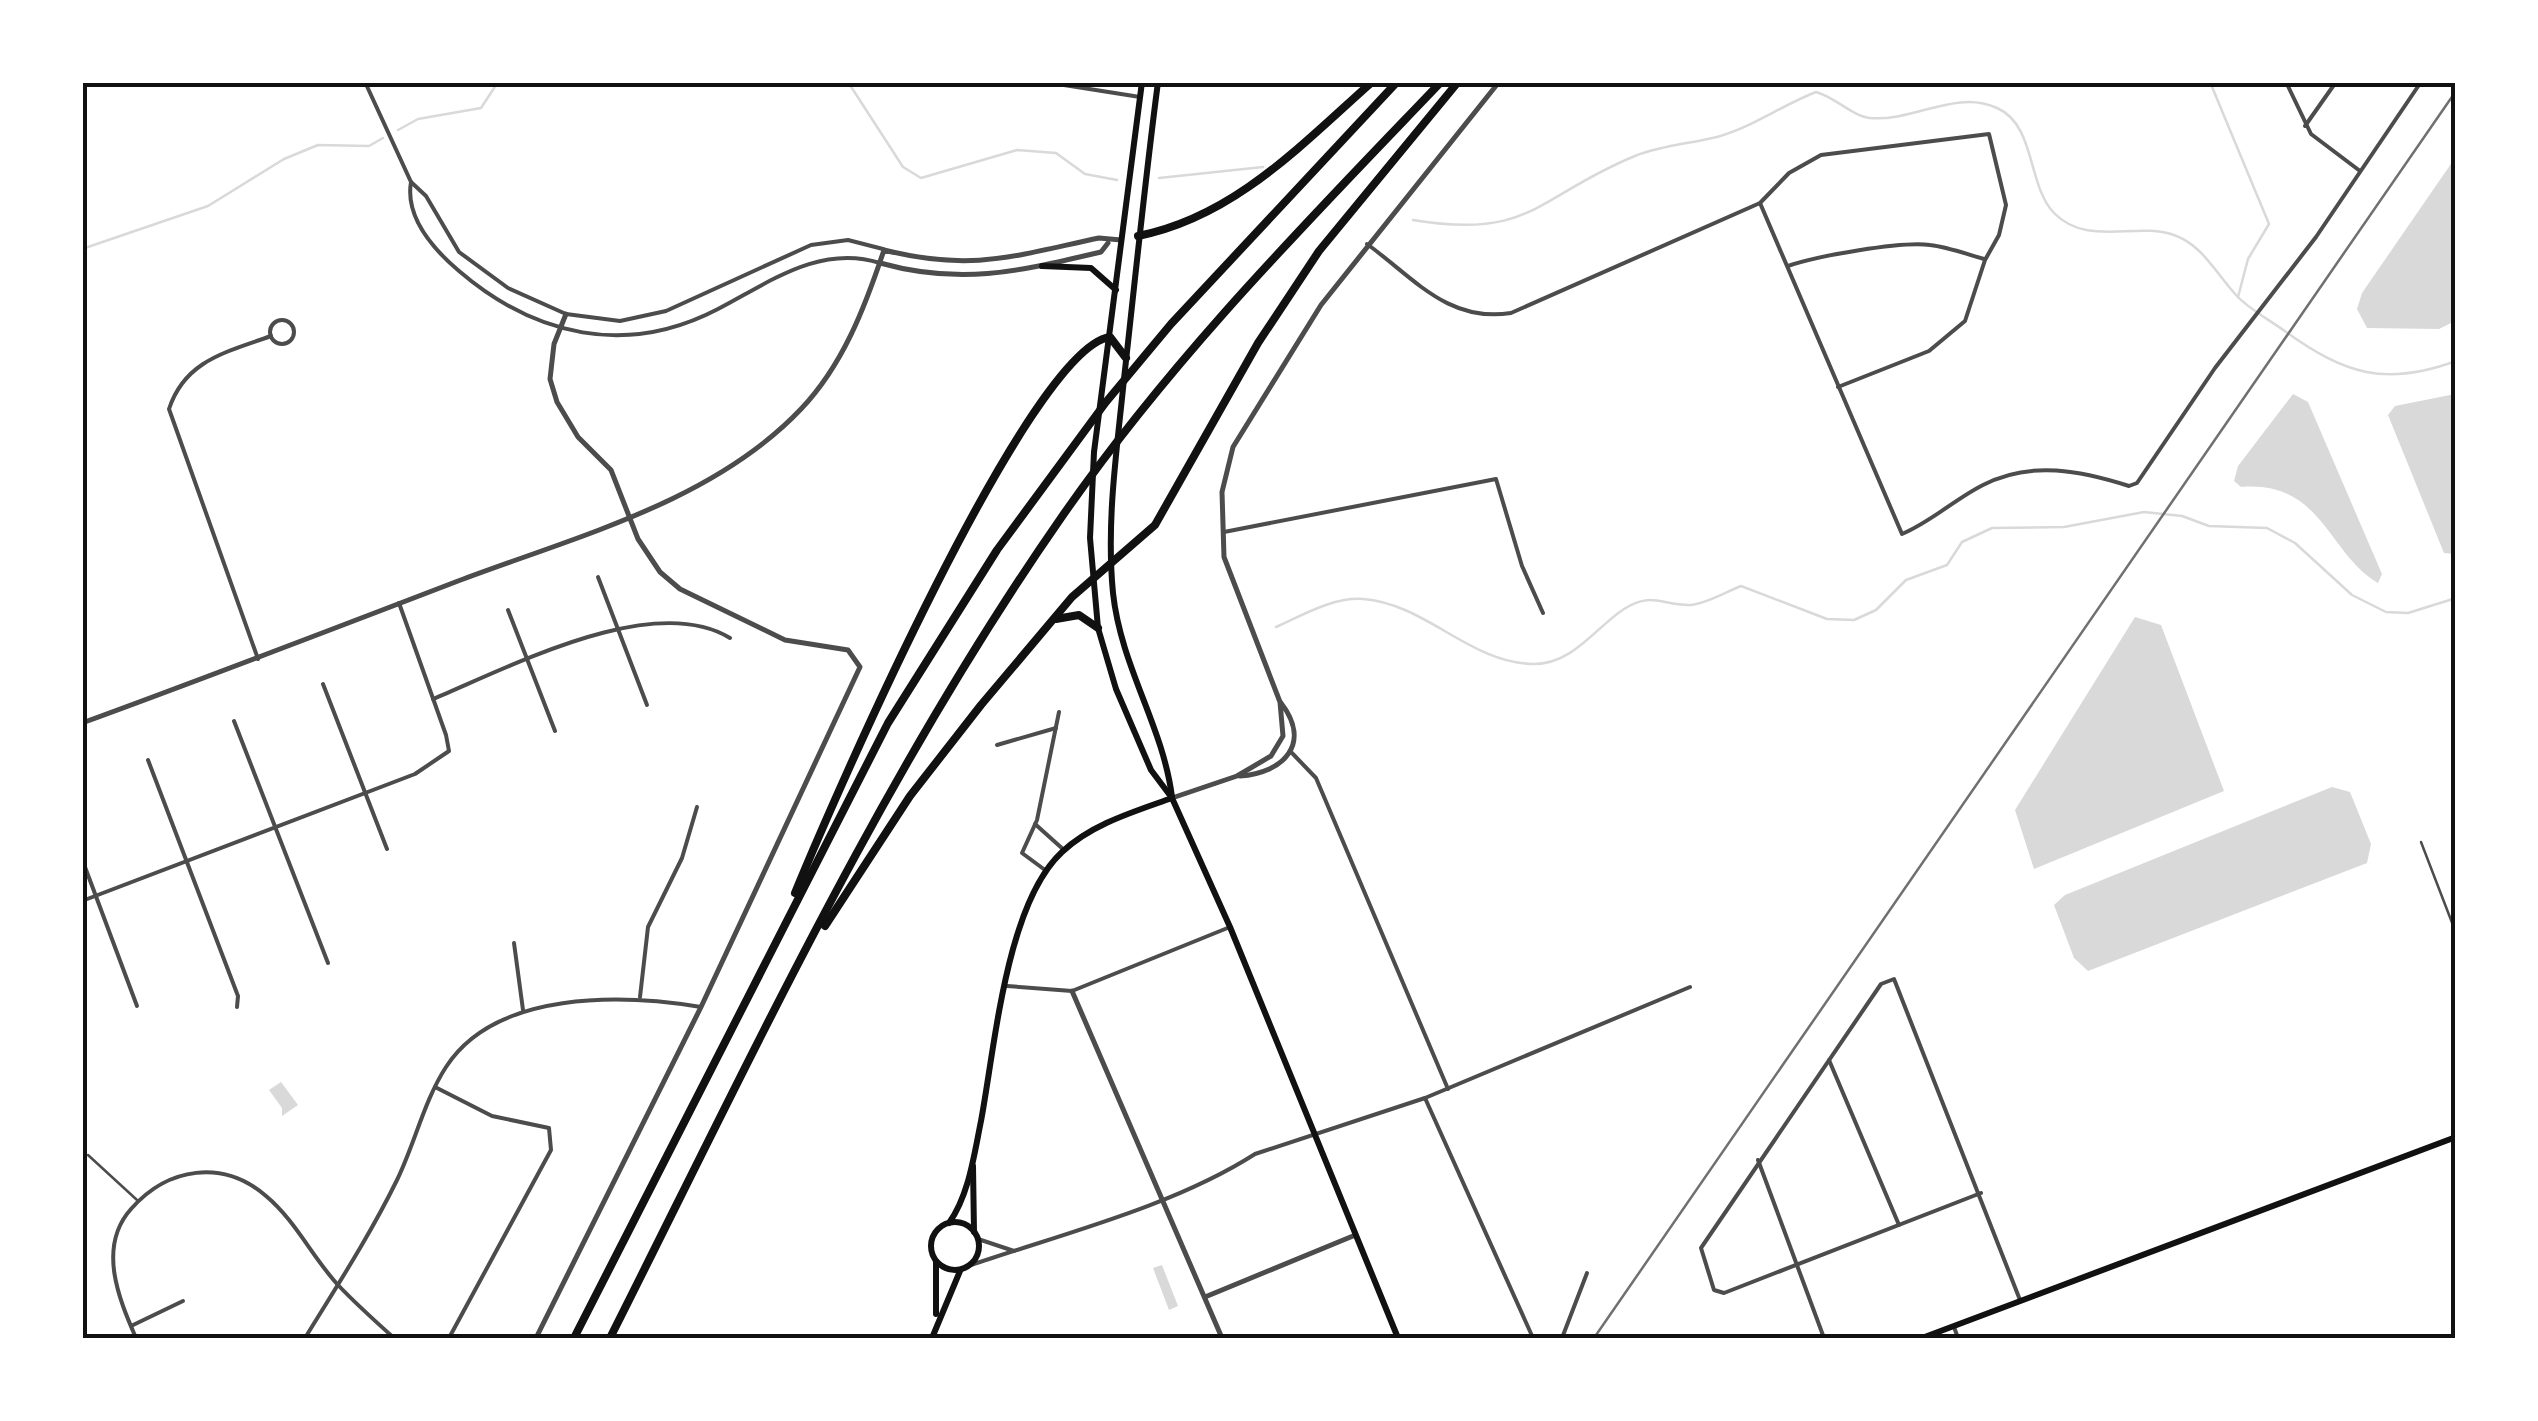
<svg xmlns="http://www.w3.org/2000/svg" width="2538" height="1421" viewBox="0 0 2538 1421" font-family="Cabin,sans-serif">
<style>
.water{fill:#d9d9d9}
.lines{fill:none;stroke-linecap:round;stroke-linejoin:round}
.stream{stroke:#d9d9d9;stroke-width:2.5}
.service{stroke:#4c4c4c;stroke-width:2.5}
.minor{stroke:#4c4c4c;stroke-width:4}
.tertiary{stroke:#4c4c4c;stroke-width:5}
.secondary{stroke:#111;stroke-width:6}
.motorway{stroke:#111;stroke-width:8}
.rail{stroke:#707070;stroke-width:2.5}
.neatline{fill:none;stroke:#111;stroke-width:4}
</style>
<rect width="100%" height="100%" fill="#fff"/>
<!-- water -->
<g class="water">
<path d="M2455,158V321L2439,329L2367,328L2357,309L2362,293Z"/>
<path d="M2293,394L2308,402L2382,574L2378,583C2328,554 2322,480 2241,487L2234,481L2238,466Z"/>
<path d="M2455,394L2456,554L2444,553L2388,415L2395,406Z"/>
<path d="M2135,617L2161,625L2224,791L2034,869L2015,810Z"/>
<path d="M2332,787L2350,792L2371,844L2367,863L2088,971L2074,958L2054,905L2065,895Z"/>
<path d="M281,1082L298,1105L282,1116V1108L269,1090Z"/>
<path d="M1162,1265L1178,1306L1169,1310L1153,1268Z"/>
</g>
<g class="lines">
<!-- stream -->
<g class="stream">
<path d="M848,82L903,167L921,178L1017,150L1056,153L1085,174L1117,180"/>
<path d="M2210,82L2269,224L2248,259L2238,297"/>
<path d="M398,130L418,119L481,108L498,82"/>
<path d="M1159,178L1263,167"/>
<path d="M1413,220C1532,240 1537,196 1635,156C1663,145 1689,144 1717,137C1753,127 1782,105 1816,92C1835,97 1852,116 1870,118C1914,122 1955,89 1997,108C2036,125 2027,185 2054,213C2086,246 2133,223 2171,234C2202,243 2216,274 2237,296C2250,310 2270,320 2286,332C2345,374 2385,387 2456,361"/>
<path d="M82,249L208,206L284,159L318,145L369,146L383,138"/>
<path d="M1276,627C1303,615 1333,597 1363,599C1427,604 1469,663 1534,664C1573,664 1595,628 1624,609C1652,591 1663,606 1691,605C1706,604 1726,592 1741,586L1827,619L1854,620L1876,610L1906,580L1947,565L1962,542L1992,528L2064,527L2144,512L2182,516L2209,526L2267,528L2295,543L2352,595L2386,612L2408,613L2456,598"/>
</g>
<!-- service -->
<g class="service">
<path d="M2421,842L2456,933"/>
<path d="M88,1155L137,1200"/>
</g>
<!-- minor -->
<g class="minor">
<path d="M365,82L411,182L426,196L459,252L508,288L566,314L620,321L666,311L811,245L848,240L883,249"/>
<path d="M1045,82L1140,97"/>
<path d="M2286,82L2311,134L2360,171"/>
<path d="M2305,126L2336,82"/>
<path d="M411,182C405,217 433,249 459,271C535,336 626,357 718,309C770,282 820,244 880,263"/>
<path d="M1760,203L1902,534C1931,522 1955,499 1983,485C2031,460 2082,471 2129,486L2137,483L2215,368L2316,237L2421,82"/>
<path d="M1367,244C1414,278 1448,323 1511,313L1760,203L1789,173L1821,155L1989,134L2006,205L1999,235L1985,260L1965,321L1929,351L1838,387"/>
<path d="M1788,266C1817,256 1901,241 1930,245C1948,247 1966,254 1984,259"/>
<circle cx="282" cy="332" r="12"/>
<path d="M1224,532L1496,479L1522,566L1543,613"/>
<path d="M598,577L647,705"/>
<path d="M508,610L555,731"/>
<path d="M258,659L169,409C185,360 227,352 271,336"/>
<path d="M323,684L387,849"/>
<path d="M433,699C510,667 653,591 730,638"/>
<path d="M234,721L328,963"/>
<path d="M997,745L1056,728"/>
<path d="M1292,753L1316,778L1448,1089"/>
<path d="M148,760L238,996L237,1007"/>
<path d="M1035,824L1064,850"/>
<path d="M82,859L137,1006"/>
<path d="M1045,870L1022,853L1037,820L1059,712"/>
<path d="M82,901L415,774L449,751L446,735L399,603"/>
<path d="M514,943L523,1010"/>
<path d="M1007,986L1072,991L1230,927"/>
<path d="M640,997L648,927L682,858L697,807"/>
<path d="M1829,1060L1899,1225"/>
<path d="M435,1087L492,1116L549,1128L551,1150L449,1338"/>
<path d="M1425,1098L1533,1338"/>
<path d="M1758,1160L1824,1338"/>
<path d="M1981,1193L1724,1293L1714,1290L1701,1248L1881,984L1894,979L2020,1300"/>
<path d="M978,1239L1014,1251"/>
<path d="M971,1265C1062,1234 1174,1206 1255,1154L1425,1098L1690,987"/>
<path d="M131,1326L183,1301"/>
<path d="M1954,1327L1958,1338"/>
<path d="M136,1338C119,1299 97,1247 131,1209C168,1167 223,1159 266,1196C295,1220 313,1258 338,1285C356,1304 375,1321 394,1338"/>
<path d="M305,1338C337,1286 370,1235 397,1180C415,1143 424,1101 446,1067C496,990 622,994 701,1007"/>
<path d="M1562,1338L1587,1273"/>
</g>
<!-- tertiary -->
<g class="tertiary">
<path d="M880,263C962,286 1020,271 1101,252L1108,243"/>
<path d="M82,723C208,677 333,629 458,581C574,537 713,502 801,409C843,365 865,307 884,250C972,272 1014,256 1099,238L1121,240"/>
<path d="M1240,776C1284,773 1312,743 1281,703"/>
<path d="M1172,798L1237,776L1271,756L1283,736L1280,702L1224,557L1222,492L1233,447L1321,305L1499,82"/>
<path d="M1072,991L1222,1338"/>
<path d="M1205,1297L1353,1236"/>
<path d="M536,1338L701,1007L860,667L848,650L785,640L680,589L660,572L638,539L611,470L578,437L557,402L550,379L554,344L566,314"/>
</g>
<!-- secondary -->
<g class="secondary">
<path d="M1142,82L1094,452L1090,538L1098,628L1116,689L1151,770L1172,798L1230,927L1398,1338"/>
<path d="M1158,82C1145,181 1135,280 1124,379C1117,450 1106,521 1113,593C1121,667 1163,726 1172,797"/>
<path d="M1042,266L1091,268L1116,290"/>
<path d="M973,1166L974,1232"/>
<circle cx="955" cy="1246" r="24"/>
<path d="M949,1223C969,1195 974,1155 981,1121C995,1047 1006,904 1062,852C1092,824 1133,812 1172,798"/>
<path d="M936,1262V1314"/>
<path d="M932,1338L960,1271"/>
<path d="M1922,1338L2456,1137"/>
</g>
<!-- motorway -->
<g class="motorway">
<path d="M1138,236C1234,217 1301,145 1372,82"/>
<path d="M1056,619L1079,615L1098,628"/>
<path d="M795,893C831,805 1029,348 1110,337L1126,358"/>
<path d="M825,926L910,796L981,705L1072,597L1155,525L1258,343L1319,251L1458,82"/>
<path d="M574,1338L888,723L997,550L1106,402L1171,324L1397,82"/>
<path d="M610,1338C750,1060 882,775 1061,518C1171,359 1307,222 1441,82"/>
</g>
<!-- rail -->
<path class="rail" d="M1594,1338L2456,91"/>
</g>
<!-- border -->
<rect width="2538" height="1421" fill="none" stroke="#ffffff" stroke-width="170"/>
<rect x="85" y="85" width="2368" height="1251" class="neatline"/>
</svg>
